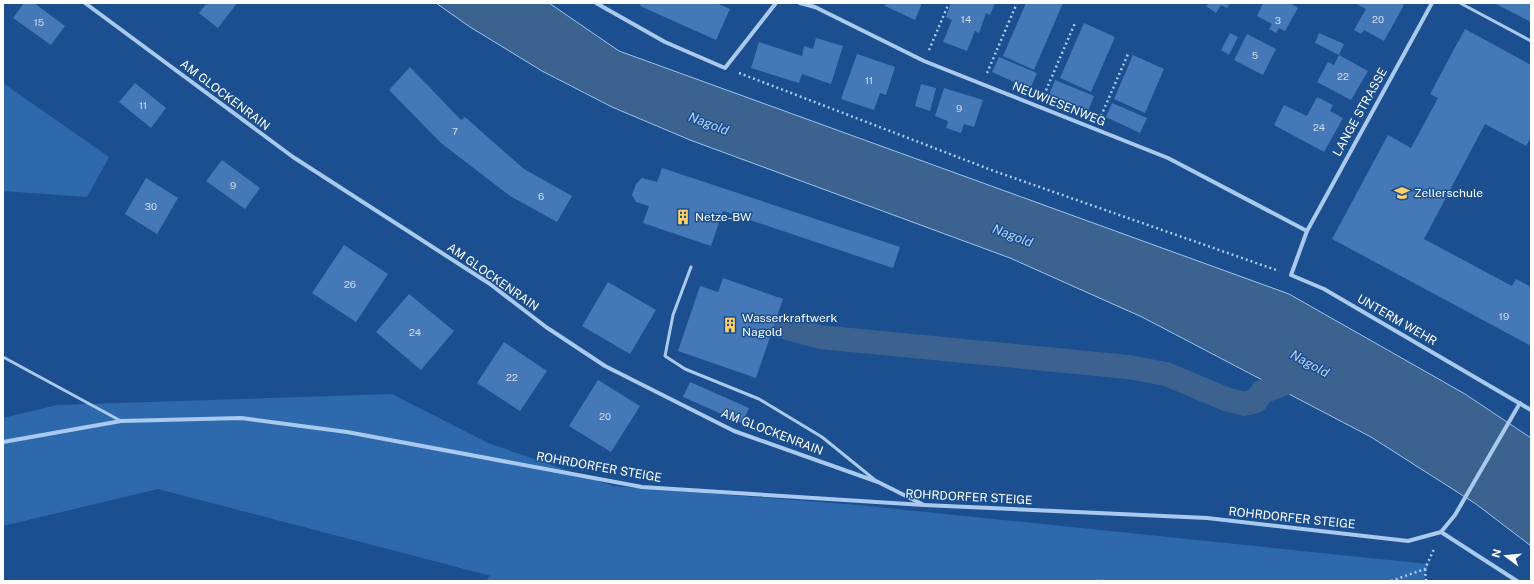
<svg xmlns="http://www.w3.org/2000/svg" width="1534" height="584" viewBox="0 0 1534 584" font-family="'Public Sans',sans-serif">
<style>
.green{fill:#2e69ad}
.water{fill:#3c6290;stroke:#9cc4f0}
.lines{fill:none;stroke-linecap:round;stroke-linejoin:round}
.canal{stroke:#3c6290;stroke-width:24}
.building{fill:#4478b7}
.path{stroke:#a9c9ee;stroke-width:2.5;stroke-dasharray:2 3;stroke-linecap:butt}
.service{stroke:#a9c9ee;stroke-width:3}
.minor{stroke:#a9c9ee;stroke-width:4}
.labels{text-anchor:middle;stroke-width:3;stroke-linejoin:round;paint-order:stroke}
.number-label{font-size:10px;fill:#d0dded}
.street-label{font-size:12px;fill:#fff;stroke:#1b4f8f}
.poi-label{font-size:12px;fill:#fff;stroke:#1b4f8f;text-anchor:start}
.water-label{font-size:13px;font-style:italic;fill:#b5d3f5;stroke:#1b4f8f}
</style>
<rect width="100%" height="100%" fill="#1b4f8f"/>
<!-- green -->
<g class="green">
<path d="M3,83L109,157L87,197L3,191Z"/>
<path d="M392,394L488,443L613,486L858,505L1428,564L1424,581H484L491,576L158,489L3,526V418L57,405Z"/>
</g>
<!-- water -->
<path class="water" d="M436,3H549L619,51L1289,294L1465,394L1531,438V546L1476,504L1371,437L1142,317L1010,258L690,140L612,107L542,71L470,27Z"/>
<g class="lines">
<!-- canal -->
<path class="canal" d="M784,327L820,337L1128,367L1166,374L1226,399L1244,404L1256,401L1262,392L1307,375"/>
</g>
<!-- building -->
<g class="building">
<path d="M24,3H34L65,26L51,45L13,18Z"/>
<path d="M207,3H237L218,28L199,13Z"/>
<path d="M641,3H716L730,9L716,40L640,6Z"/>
<path d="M886,3H922L915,20L885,6Z"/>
<path d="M951,3H995L990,15L986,13L979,33L975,31L967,51L943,42L952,20L946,17Z"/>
<path d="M1026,3H1063L1034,70L1003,56Z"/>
<path d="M1209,3H1230L1227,8L1221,5L1216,13L1206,6Z"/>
<path d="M1263,3H1290L1298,8L1285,31L1279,28L1276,33L1269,29L1272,24L1257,16Z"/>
<path d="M1355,3H1400L1404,5L1384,41L1364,30L1361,34L1354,30L1366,9Z"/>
<path d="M1494,3H1531V22Z"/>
<path d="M1084,23L1115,37L1091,92L1060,78Z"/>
<path d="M1465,29L1531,65V137L1526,146L1485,124L1424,239L1512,286L1516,279L1531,287V346L1332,239L1388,135L1411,148L1438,98L1430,94Z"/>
<path d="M1230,33L1238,37L1229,55L1221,50Z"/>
<path d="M1319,33L1344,44L1339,55L1315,43Z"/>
<path d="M1247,34L1276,49L1263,75L1234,60Z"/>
<path d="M816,38L843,46L831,84L802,74L799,83L751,68L759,42L802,56L804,46L813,49Z"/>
<path d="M857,54L895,67L886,95L880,93L874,110L841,99Z"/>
<path d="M1133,55L1164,69L1145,113L1114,99Z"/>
<path d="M1339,55L1368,71L1351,100L1317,82L1328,62L1334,65Z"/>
<path d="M999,57L1037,73L1030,89L992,72Z"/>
<path d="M410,67L461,120L465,117L524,169L572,196L557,222L510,196L441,143L389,90Z"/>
<path d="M1055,80L1094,96L1088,111L1049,95Z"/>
<path d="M135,83L166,108L151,128L119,102Z"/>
<path d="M921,84L936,88L930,111L915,106Z"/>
<path d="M944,88L983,100L974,127L964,124L961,133L946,128L948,121L935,116Z"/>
<path d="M1317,97L1333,105L1330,111L1343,118L1324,152L1274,125L1284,105L1307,116Z"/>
<path d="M1112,103L1147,118L1140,133L1106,117Z"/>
<path d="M222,160L260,188L245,209L206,181Z"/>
<path d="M662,168L900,247L893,268L723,211L711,246L643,223L649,206L636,202L632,195L636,184L642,178L657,182Z"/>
<path d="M146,178L178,198L157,234L125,214Z"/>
<path d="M344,245L388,274L356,322L312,293Z"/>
<path d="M723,278L783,299L756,378L678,351L700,286L718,292Z"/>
<path d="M608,282L656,310L630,354L582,326Z"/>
<path d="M409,294L454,331L421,370L376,332Z"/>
<path d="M504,342L547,371L520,411L477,383Z"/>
<path d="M598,380L640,406L611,452L569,426Z"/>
<path d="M690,382L749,408L742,423L683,397Z"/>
</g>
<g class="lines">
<!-- path -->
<g class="path">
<path d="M929,50L949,3"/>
<path d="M739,73L994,171L1279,271"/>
<path d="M987,73L1017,3"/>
<path d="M1044,95L1075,23"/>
<path d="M1101,116L1128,54"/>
<path d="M1425,569L1426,581"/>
<path d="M1097,581H1106"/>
<path d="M1391,581L1425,569L1434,549"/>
</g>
<!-- service -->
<g class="service">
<path d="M1460,3L1531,41"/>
<path d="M691,267L673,315L665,356L685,369L759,399L822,437L875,480"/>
<path d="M3,357L121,421"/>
</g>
<!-- minor -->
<g class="minor">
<path d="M85,3L293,157L490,284L546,327L605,366L734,431L878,482L922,504"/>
<path d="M596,3L665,42L725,68L776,3"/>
<path d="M800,3L815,7L924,61L1168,158L1307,231"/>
<path d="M1432,3L1307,231L1291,275L1324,289L1531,410"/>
<path d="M3,442L121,421L241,418L347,432L642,487L924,505L1207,518L1408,541L1441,532L1455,515L1520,403"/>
<path d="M1441,532L1517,581"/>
</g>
</g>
<!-- icons -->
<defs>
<g id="school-bare" transform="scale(1.2)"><path d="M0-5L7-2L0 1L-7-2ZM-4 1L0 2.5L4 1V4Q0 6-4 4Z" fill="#ffd166" stroke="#1b4f8f" stroke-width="2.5" paint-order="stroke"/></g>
<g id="building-bare" transform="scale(1.2)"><path d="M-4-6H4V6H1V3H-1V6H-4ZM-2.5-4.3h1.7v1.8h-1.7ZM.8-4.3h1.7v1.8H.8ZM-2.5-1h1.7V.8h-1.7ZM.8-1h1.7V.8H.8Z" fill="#ffd166" stroke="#1b4f8f" stroke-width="2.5" paint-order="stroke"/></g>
</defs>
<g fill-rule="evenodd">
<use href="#school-bare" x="1402" y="193"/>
<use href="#building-bare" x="683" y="217"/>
<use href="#building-bare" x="730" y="325"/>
</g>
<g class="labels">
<!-- number labels -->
<g class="number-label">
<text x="966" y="23">14</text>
<text x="1378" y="23">20</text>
<text x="1278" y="24">3</text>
<text x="39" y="26">15</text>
<text x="1255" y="59">5</text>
<text x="1343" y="80">22</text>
<text x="869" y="84">11</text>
<text x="143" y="109">11</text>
<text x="959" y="112">9</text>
<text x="1319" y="131">24</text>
<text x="455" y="135">7</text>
<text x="233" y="189">9</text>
<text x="541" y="200">6</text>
<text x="151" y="210">30</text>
<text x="350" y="288">26</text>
<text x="1504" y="320">19</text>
<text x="415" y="336">24</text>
<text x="512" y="381">22</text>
<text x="605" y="420">20</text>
</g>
<!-- street labels -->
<g class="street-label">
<text transform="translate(225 95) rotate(37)" y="4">AM GLOCKENRAIN</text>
<text transform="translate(1059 104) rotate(22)" y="4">NEUWIESENWEG</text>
<text transform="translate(1360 112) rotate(-61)" y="4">LANGE STRASSE</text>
<text transform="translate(493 277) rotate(35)" y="4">AM GLOCKENRAIN</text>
<text transform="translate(1397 320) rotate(30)" y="4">UNTERM WEHR</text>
<text transform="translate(772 432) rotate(21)" y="4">AM GLOCKENRAIN</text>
<text transform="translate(599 467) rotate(10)" y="4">ROHRDORFER STEIGE</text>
<text transform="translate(969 497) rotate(3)" y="4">ROHRDORFER STEIGE</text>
<text transform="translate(1292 518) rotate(6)" y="4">ROHRDORFER STEIGE</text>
</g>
<!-- poi labels -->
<g class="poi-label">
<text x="1414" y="197">Zellerschule</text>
<text x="695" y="221">Netze-BW</text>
<text x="742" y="322">Wasserkraftwerk<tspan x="742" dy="14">Nagold</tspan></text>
</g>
<!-- water labels -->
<g class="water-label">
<text transform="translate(709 123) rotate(21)" y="5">Nagold</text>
<text transform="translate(1013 235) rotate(21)" y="5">Nagold</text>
<text transform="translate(1310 363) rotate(29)" y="5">Nagold</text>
</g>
</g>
<!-- border -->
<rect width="1534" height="584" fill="none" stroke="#ffffff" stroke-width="8"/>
<!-- north arrow -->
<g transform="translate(1506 556) rotate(286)" stroke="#1b4f8f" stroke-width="3" paint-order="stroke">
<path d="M0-3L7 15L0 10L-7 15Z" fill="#ffffff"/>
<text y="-6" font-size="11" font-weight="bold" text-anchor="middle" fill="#ffffff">N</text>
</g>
</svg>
